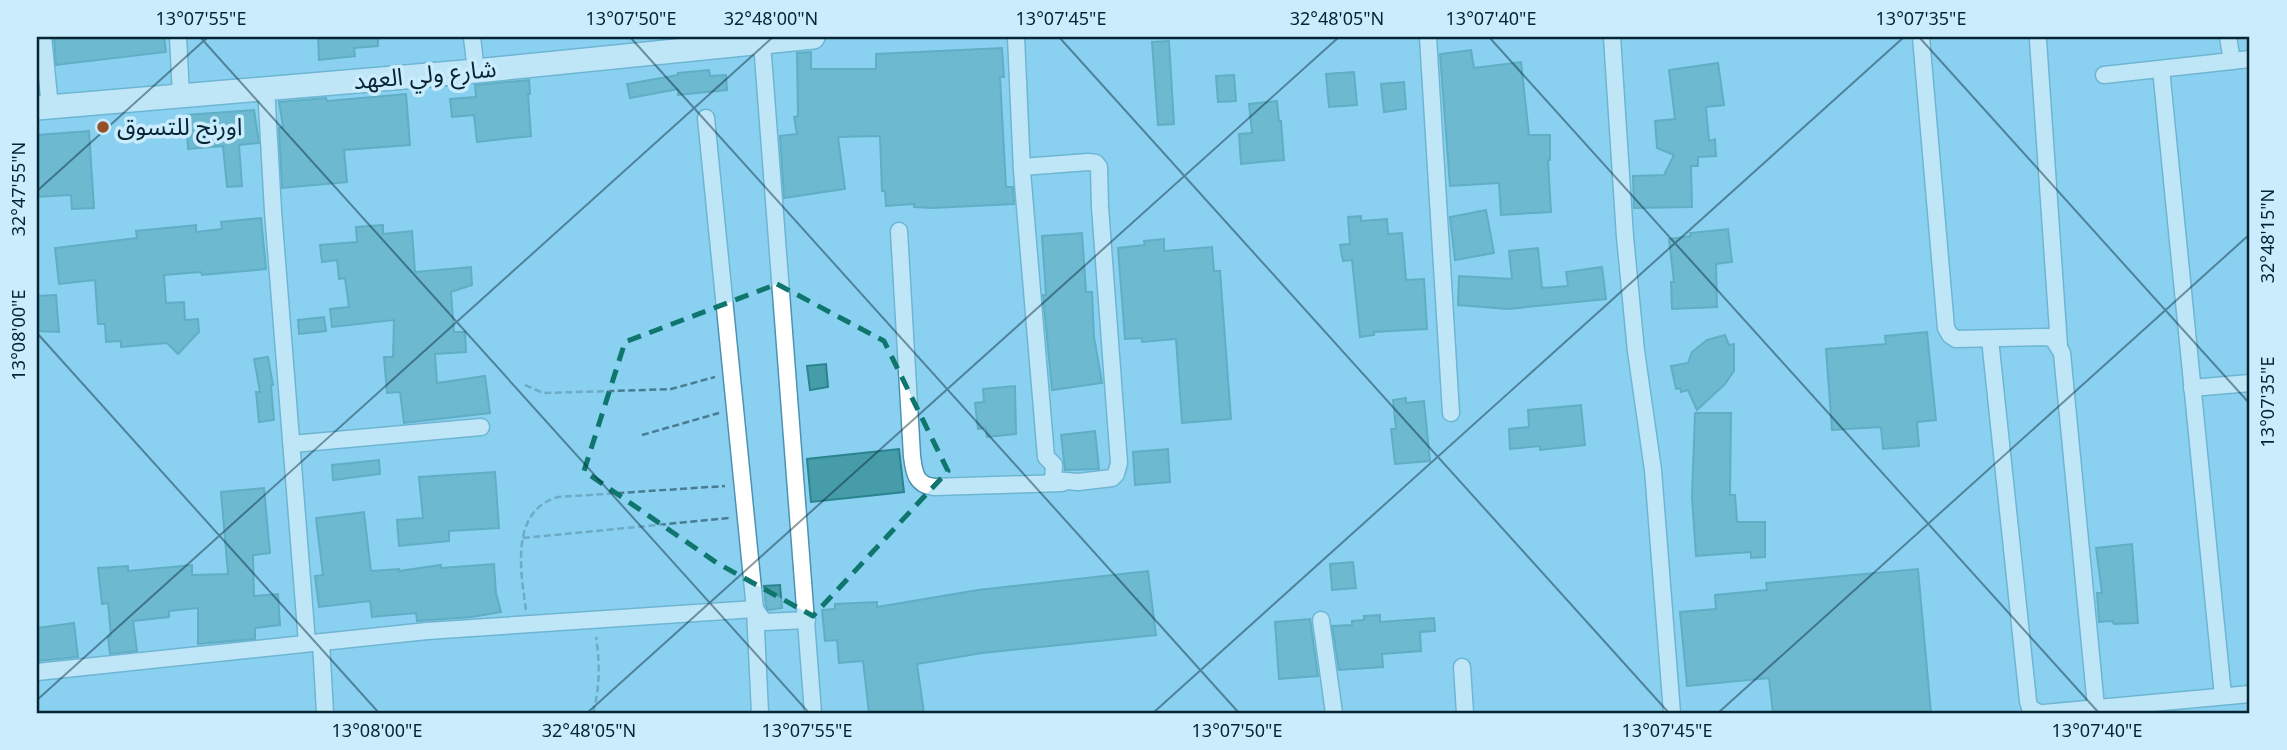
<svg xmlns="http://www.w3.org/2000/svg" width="2287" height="750" viewBox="0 0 2287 750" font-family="'Noto Sans','Noto Sans Arabic',sans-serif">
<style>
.building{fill:#479ca9;stroke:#2a8490;stroke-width:2}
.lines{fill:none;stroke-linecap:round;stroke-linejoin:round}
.minor-casing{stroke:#4d93b1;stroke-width:19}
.secondary-casing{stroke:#4d93b1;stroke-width:26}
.path{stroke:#497c93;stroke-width:2.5;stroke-dasharray:7 3.5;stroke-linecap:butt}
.minor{stroke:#fff;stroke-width:16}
.secondary{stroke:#fff;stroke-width:23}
.marked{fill:none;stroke:#0f766e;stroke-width:5;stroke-dasharray:14 9;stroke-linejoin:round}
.ticks{fill:none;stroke:#062431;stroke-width:2;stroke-opacity:0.45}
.poi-dot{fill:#944f26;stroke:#caecfd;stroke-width:2.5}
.labels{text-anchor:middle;stroke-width:7;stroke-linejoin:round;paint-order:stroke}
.street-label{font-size:24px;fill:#062431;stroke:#caecfd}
.poi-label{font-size:24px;fill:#062431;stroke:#caecfd;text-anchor:start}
.neatline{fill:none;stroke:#062431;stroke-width:2.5}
.ticks-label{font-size:18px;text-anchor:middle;fill:#062431}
</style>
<rect width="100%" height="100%" fill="#8ad1f1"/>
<!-- building -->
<g class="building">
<path d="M54,37H164L166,52L56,65Z"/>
<path d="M318,37H378V46L354,48L355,56L319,60Z"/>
<path d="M1169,41L1174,124L1158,125L1152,42Z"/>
<path d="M1002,48L1004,77H1000L1006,187H1013L1014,204L933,208L914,207V204L886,206L885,191H882L880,136L838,137L845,189L784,198L780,136L797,134L794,117L798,116L797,53L811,52V69H876V54Z"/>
<path d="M1471,50L1474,68L1521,62L1529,135H1550V160H1548L1551,212L1501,215L1499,183L1450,186L1440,54Z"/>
<path d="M1718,63L1724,105L1706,107L1709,141L1715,139L1716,156L1698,157V166H1691L1692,207L1634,208L1633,176L1664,175L1674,155L1657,148L1655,121L1675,119L1669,70Z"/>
<path d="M709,70L710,76L726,75L727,90L678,95V89L630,98L627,84L678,75V73Z"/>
<path d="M1354,72L1357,105L1329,107L1326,74Z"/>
<path d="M1234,75L1236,101L1218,102L1216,76Z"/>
<path d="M529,80L530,94H528L531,136L477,142L474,115L452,117L450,99L476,97L475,85Z"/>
<path d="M1404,82L1406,109L1384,112L1381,84Z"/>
<path d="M406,94L410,145L344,150L347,182L282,188L279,128L283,127L279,102L326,98L327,101Z"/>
<path d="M1277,101L1279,121H1281L1284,160L1241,164L1239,134L1252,133L1249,104Z"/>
<path d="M254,110L259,143L239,145L242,186L227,187L223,146L188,149L186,115Z"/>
<path d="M89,131L94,208L72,209L71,195L37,197V135Z"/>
<path d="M1486,210L1494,253L1455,260L1450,217Z"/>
<path d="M1361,216V221L1387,219L1388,234L1402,233L1406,280L1424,279L1427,329L1374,332V335L1360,337L1352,260L1343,261L1340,245L1350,244L1348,217Z"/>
<path d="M261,218L266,269L202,275L201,272L164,275L166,303L184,302L185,320L198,319L199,332L178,354L167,343L121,347V341L106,342L105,324H98L95,280L59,284L55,248L137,238L136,231L196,225V232L222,229L221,222Z"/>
<path d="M383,225V234L412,231L415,272L471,267L472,285L451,292L454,332H465L466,352L435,354L437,383L485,376L490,413L404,423L400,392L387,393L384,357H393L394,320L332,327L330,309L349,307L345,278L339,279L337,260L322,262L320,245L357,242L356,227Z"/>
<path d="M1728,229L1732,262L1716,264L1717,307L1672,309L1671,282H1674L1669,239L1691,236L1690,233Z"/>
<path d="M1082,233L1086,292H1092L1094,337L1102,383L1052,390L1043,295H1046L1042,236Z"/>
<path d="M1164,239V251L1212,247L1214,271H1220L1231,419L1182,423L1176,339L1142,342V338L1125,339L1118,248L1145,245L1144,241Z"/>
<path d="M1538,248L1542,288L1568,286L1566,272L1602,267L1606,299L1508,309L1458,305L1459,276L1512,279L1509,251Z"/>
<path d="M56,295L59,332L37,331V296Z"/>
<path d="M324,317L326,331L299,334L298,320Z"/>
<path d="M1927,332L1936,420L1917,422L1919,446L1883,449L1881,427L1832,430L1826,349L1886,344L1885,336Z"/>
<path d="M1725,335L1729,345L1734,344V371L1725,384L1697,410L1688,390L1681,392L1680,388L1676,389L1671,366L1688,363L1692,352L1707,340Z"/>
<path d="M268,357L273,385H271L274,420L259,422L256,392H260L254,359Z"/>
<path d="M826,364L828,387L810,390L807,366Z"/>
<path d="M1015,386L1016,434L987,437L986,428L978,429L975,403L984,402L983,389Z"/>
<path d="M1406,398V403L1424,401L1430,461L1395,464L1391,429H1396L1393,400Z"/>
<path d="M1581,405L1585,445L1540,450V446L1510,449L1509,429L1529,427L1528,410Z"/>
<path d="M1695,413H1731L1730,495H1735L1737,522H1765V557L1751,558V552L1696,556L1692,497Z"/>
<path d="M1095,431L1099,469L1065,470L1061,435Z"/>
<path d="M899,449L904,492L811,502L807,459Z"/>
<path d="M1168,449L1170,482L1135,485L1133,452Z"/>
<path d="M379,460L380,474L333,480L332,465Z"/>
<path d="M495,472L499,528L449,531V541L399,546L397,520L423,518L419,477Z"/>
<path d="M264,488L270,553L253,555L254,596L278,594L280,625L255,628V639L198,644V608L169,611V617L133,621L137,651L110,654L108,637L111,636L108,603L102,604L98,568L128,566V571L192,565V575L228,574L221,492Z"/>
<path d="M364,512L371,571L399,569V571L441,565V568L494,564L496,593L501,612L472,617L417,621L416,613L372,617L370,601L319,607L315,576L323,575L316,518Z"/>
<path d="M2132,544L2138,623L2114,624L2112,621L2099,622L2097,593H2102L2096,548Z"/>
<path d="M1353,562L1356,588L1332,590L1330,564Z"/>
<path d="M1918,569L1931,713H1773L1769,678L1687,686L1680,612L1716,609L1715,595L1767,590L1766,583Z"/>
<path d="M1148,571L1156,635L982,653L917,664L924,713H869L863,661L839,663L837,640L825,641L822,610L835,609V604L877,602V607L978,590Z"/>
<path d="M780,585L782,608L768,610L766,606L764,586Z"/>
<path d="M1380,615V622L1434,618L1435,631L1420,632L1421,651L1382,654L1383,667L1339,670L1332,626L1352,625V621L1364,620V616Z"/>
<path d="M1310,619L1318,676L1279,679L1275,622Z"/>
<path d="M74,623L78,657L37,661V628Z"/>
</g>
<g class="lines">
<!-- minor casing -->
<g class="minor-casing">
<g id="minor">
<path d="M43,37L50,107"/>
<path d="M178,37L181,95"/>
<path d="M472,37L476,71"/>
<path d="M1016,37L1022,171L1046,457L1054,465L1053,480L1078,482L1112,478L1116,474L1119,463L1100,207L1099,167L1096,163L1088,162L1022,167"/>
<path d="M1428,37L1451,413"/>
<path d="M1612,37L1625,237L1636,351L1653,470L1672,713"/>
<path d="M1921,37L1946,328L1950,335L1956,339L2048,337L2054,340L2062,353L2096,707"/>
<path d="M2228,37L2232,61"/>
<path d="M2038,40L2059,346"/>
<path d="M762,43L813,713"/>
<path d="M2161,69L2223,696"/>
<path d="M2104,75L2250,59"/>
<path d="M266,87L273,211L307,643"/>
<path d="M706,118L755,609L760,713"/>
<path d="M899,231L912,456C914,473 916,485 934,487L1062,483"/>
<path d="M1990,339L2028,701L2030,708L2039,713"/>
<path d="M2192,388L2250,383"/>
<path d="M292,444L481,427"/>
<path d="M1321,620L1334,713"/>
<path d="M321,642L325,713"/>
<path d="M1462,667L1465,713"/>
<path d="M37,672L427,631L755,609L764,622L807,620"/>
<path d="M2044,713L2250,694"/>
</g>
</g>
<!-- secondary casing -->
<g class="secondary-casing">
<path id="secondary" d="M37,108L476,71L813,37"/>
</g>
<!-- path -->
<g class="path">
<path d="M525,385L543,393L645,390L671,389L715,377"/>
<path d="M642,435L719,413"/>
<path d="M523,538L729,518"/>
<path d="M526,610C521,573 509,511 558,497L725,486"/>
<path d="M593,713C600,687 600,664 596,637"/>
</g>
<!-- minor -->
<use href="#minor" class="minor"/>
<!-- secondary -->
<use href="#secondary" class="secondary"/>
</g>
<!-- marked area -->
<path d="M0 0H2287V750H0ZM777,284L884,341L948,471L813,616L717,563L584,471L625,342Z" fill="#8ad1f1" fill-opacity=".55" fill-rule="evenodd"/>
<path class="marked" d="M777,284L884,341L948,471L813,616L717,563L584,471L625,342Z"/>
<!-- ticks -->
<path class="ticks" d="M200,37L809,713M630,37L1239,713M1059,37L1669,713M1489,37L2099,713M1919,37L2250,404M37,191L208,37M37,333L379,713M37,700L773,37M587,713L1339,37M1153,713L1904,37M1718,713L2250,234"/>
<!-- markers -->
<circle class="poi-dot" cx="103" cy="127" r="7"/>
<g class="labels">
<!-- street labels -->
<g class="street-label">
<text transform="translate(425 75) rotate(-5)" y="8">شارع ولي العهد</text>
</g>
<!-- poi labels -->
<g class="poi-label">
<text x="117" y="135">اورنج للتسوق</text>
</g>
</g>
<!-- border -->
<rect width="2287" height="750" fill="none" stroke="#caecfd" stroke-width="77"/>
<rect x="38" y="38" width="2210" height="674" class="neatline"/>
<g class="ticks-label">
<text x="201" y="25">13°07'55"E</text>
<text x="631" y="25">13°07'50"E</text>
<text x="771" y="25">32°48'00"N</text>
<text x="1061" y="25">13°07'45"E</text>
<text x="1337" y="25">32°48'05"N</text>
<text x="1491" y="25">13°07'40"E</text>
<text x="1921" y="25">13°07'35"E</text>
<text transform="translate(19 189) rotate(-90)" y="6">32°47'55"N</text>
<text transform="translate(2268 236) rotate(-90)" y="6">32°48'15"N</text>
<text transform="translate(19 335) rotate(-90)" y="6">13°08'00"E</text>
<text transform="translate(2268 402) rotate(-90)" y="6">13°07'35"E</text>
<text x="377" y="737">13°08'00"E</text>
<text x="589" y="737">32°48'05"N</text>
<text x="807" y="737">13°07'55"E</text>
<text x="1237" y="737">13°07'50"E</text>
<text x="1667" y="737">13°07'45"E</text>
<text x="2097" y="737">13°07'40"E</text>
</g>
</svg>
